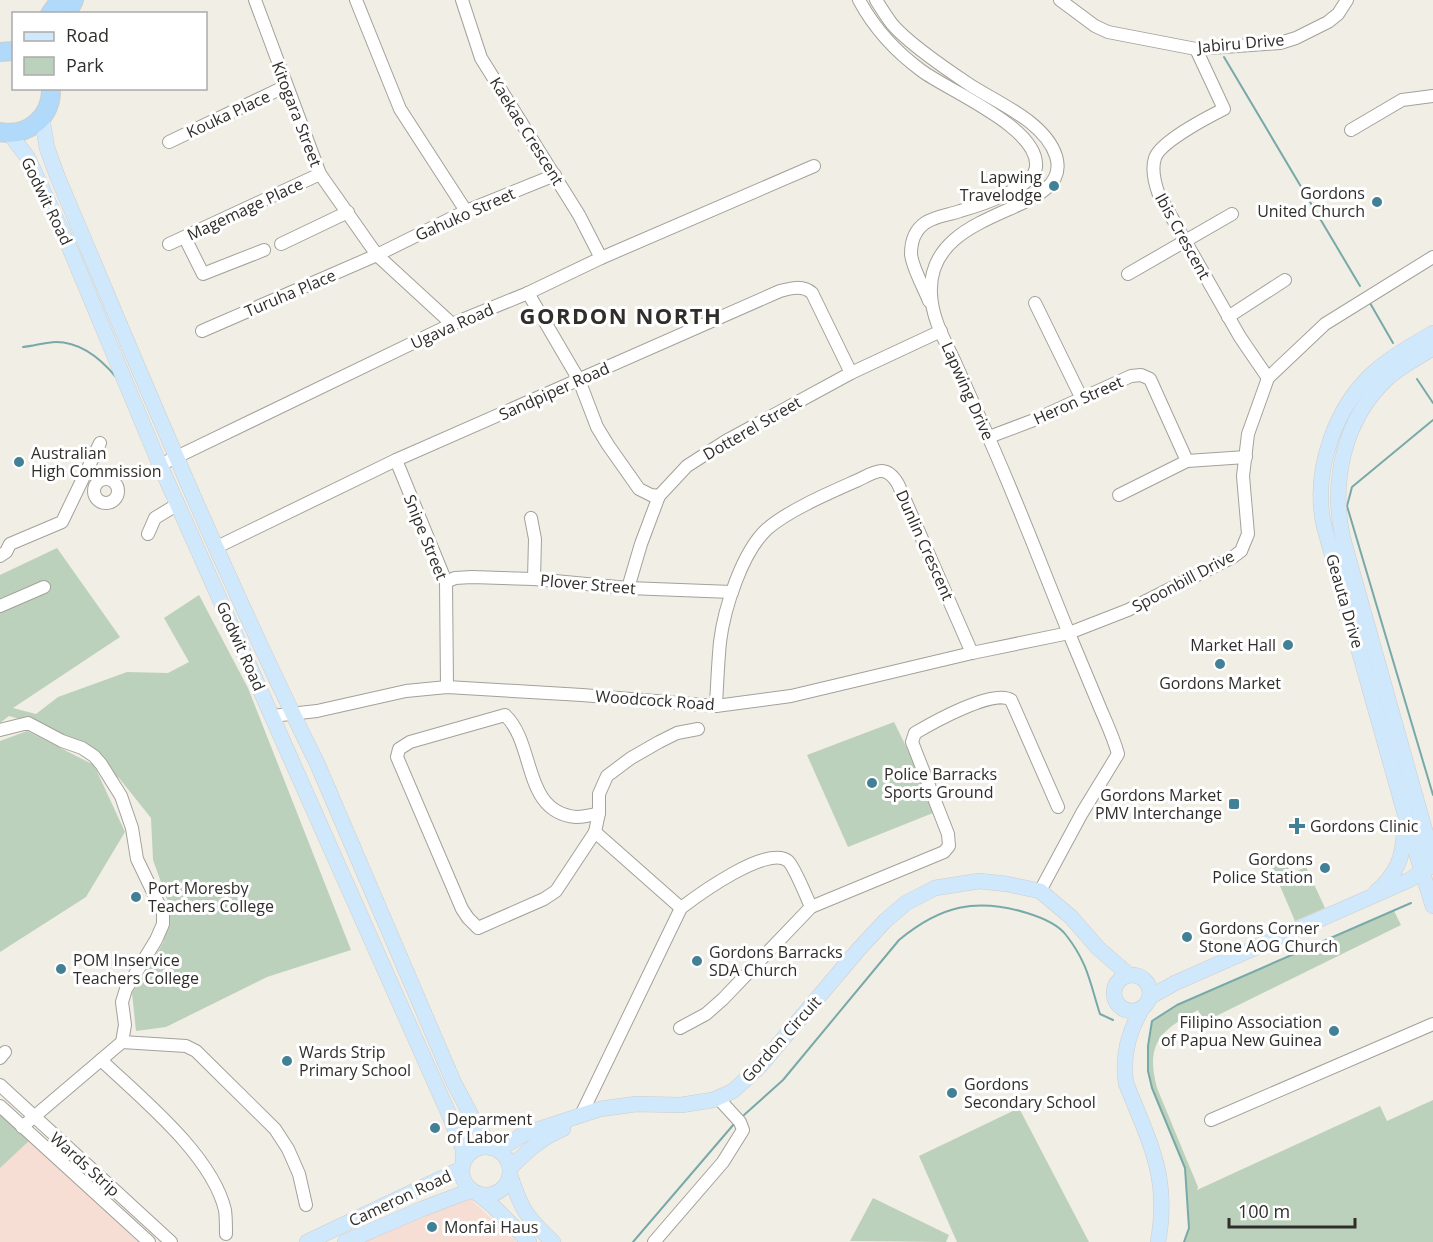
<svg xmlns="http://www.w3.org/2000/svg" width="1433" height="1242" viewBox="0 0 1433 1242" font-family="'Open Sans',sans-serif">
<style>
.industrial{fill:#f7ded5}
.green{fill:#bcd1bb}
.lines{fill:none;stroke-linecap:round;stroke-linejoin:round}
.stream{stroke:#78a9a9;stroke-width:2}
.minor-casing{stroke:#a3a199;stroke-width:14}
.major-casing{stroke:#cdcdcc;stroke-width:16}
.highway-casing{stroke:#cdcdcc;stroke-width:20}
.minor{stroke:#fff;stroke-width:12}
.major{stroke:#d0e8fc;stroke-width:15}
.highway{stroke:#b0d9fa;stroke-width:18}
.poi-dot{fill:#428095;stroke:#fff;stroke-width:2}
.labels{text-anchor:middle;stroke-width:6;stroke-linejoin:round;paint-order:stroke}
.street-label{font-size:16px;fill:#2f2e2b;stroke:#fff}
.poi-label{font-size:16px;fill:#2f2e2b;stroke:#fff;text-anchor:start}
.district-label{font-size:22px;font-weight:bold;letter-spacing:1.5px;fill:#2f2e2b;stroke:#fff}
</style>
<rect width="100%" height="100%" fill="#f1eee6"/>
<!-- industrial -->
<g class="industrial">
<path d="M30,1140L138,1242H0V1168Z"/>
<path d="M465,1194L517,1242H358Z"/>
</g>
<!-- green -->
<g class="green">
<path d="M57,548L120,637L13,708L36,714L58,697L127,672L168,673L189,662L164,618L199,595L248,688L351,950L267,977L166,1027L136,1031L132,993L163,943L171,910L153,860L151,818L119,778L51,728L9,716L0,723V575Z"/>
<path d="M894,722L938,811L848,847L807,755Z"/>
<path d="M27,731L94,765L125,832L86,897L0,952V741Z"/>
<path d="M1284,859L1291,874L1306,867L1325,908L1295,921L1271,865Z"/>
<path d="M1394,911L1401,925L1204,1022L1198,1010C1161,1030 1145,1043 1157,1088L1198,1187L1197,1190L1380,1106L1387,1121L1433,1100V1242H1184L1189,1228L1185,1168L1152,1088L1148,1071V1046L1152,1021L1177,1005Z"/>
<path d="M1019,1108L1089,1242H957L919,1156Z"/>
<path d="M0,1111L30,1140L0,1168Z"/>
<path d="M873,1198L949,1235L946,1242L850,1241Z"/>
</g>
<g class="lines">
<!-- stream -->
<g class="stream">
<path d="M1224,57L1360,286"/>
<path d="M1370,303L1393,343"/>
<path d="M23,347C34,346 46,342 56,342C80,342 101,359 116,377"/>
<path d="M1417,379L1433,403"/>
<path d="M1433,420L1352,487L1347,506L1433,795"/>
<path d="M744,1115L783,1080L899,940C940,906 976,897 1027,913C1040,917 1057,923 1066,935C1088,963 1090,983 1100,1014L1113,1020"/>
<path d="M633,1242L734,1124"/>
<path d="M1184,1242L1189,1228L1185,1168L1152,1088L1148,1071V1046L1152,1021L1177,1005L1411,903"/>
</g>
<!-- minor casing -->
<g class="minor-casing">
<g id="minor">
<path d="M255,0L320,174L377,255L452,324"/>
<path d="M356,0L400,109L466,211"/>
<path d="M462,0L481,58L579,215L601,258"/>
<path d="M859,0C874,28 896,52 922,71C949,91 1040,128 1036,167C1034,188 978,206 960,211C949,215 935,216 925,223C915,230 911,242 911,254C912,267 924,288 929,301"/>
<path d="M876,0C881,8 886,16 892,24C907,42 949,71 970,85C998,103 1045,122 1056,156C1075,217 926,203 931,294C932,318 944,339 954,360C965,385 976,409 987,434C1016,498 1041,565 1068,631C1079,657 1090,684 1101,710C1107,724 1114,739 1118,754L1082,813L1040,891"/>
<path d="M1060,0L1095,26L1108,32L1196,49L1280,43L1296,38L1328,22L1338,14L1347,0"/>
<path d="M1196,49L1224,109C1208,117 1160,142 1155,158C1151,170 1155,184 1159,195L1240,337L1268,378"/>
<path d="M1351,130L1402,100L1433,96"/>
<path d="M169,142L286,86"/>
<path d="M185,238L203,274L264,250"/>
<path d="M169,244L320,174"/>
<path d="M281,244L348,212"/>
<path d="M1128,274L1232,214"/>
<path d="M528,293L579,380L597,427L608,445L639,489L651,495L659,496"/>
<path d="M1035,303L1081,397"/>
<path d="M1228,317L1285,280"/>
<path d="M202,331L377,255L466,211L555,175"/>
<path d="M989,437L1034,420L1131,376L1141,375L1150,379L1187,461"/>
<path d="M396,460L446,582L447,687"/>
<path d="M160,465L452,324L528,293L601,258L814,166"/>
<circle cx="106" cy="491" r="12"/>
<path d="M1119,495L1187,461L1246,457"/>
<path d="M531,518L535,539L534,579"/>
<path d="M148,534L155,518L178,504"/>
<path d="M217,547L396,460L780,291C791,288 803,285 812,293L851,373"/>
<path d="M0,556L6,552L10,544L62,522L100,443"/>
<path d="M446,582L455,578L472,577L534,579L628,588L732,592"/>
<path d="M628,588L641,544L659,496L687,466L726,441L851,373L941,331"/>
<path d="M0,606L44,587"/>
<path d="M716,706C717,685 718,663 720,642C724,609 742,552 767,529C789,510 829,493 856,481C874,473 885,462 898,484L972,653"/>
<path d="M272,716L317,711L406,691L447,687L582,695L716,706L791,696L972,653L1069,633L1128,610L1233,557L1241,551L1248,534L1243,476L1248,434L1268,378L1325,324L1433,257"/>
<path d="M0,730L28,723L62,741L82,748L94,756L101,764L121,796L132,828L137,859L163,913V924L156,940L126,989L122,1002L125,1025L122,1042L22,1127"/>
<path d="M595,832L556,891L544,899L478,928L468,918L462,909L397,757L399,749L410,742L505,715C536,744 522,812 576,817C583,817 592,815 599,813"/>
<path d="M681,908L595,832L599,813V794L607,776L631,758L659,742L677,733L698,729"/>
<path d="M680,1028L706,1014L723,999L811,907L944,852L949,846L948,834L912,742L915,733C932,723 994,688 1011,700L1058,807"/>
<path d="M122,1042L186,1046L196,1051L275,1129L288,1149L299,1174L306,1205"/>
<path d="M0,1058L5,1052"/>
<path d="M101,1060C141,1098 212,1155 225,1210C226,1217 226,1226 226,1234"/>
<path d="M0,1085L171,1242"/>
<path d="M0,1106L149,1242"/>
<path d="M581,1115L681,908C698,895 768,844 788,861C794,866 807,898 811,907"/>
<path d="M1211,1120L1433,1024"/>
<path d="M654,1242L723,1162L743,1130L740,1122L718,1098"/>
</g>
</g>
<!-- major casing -->
<g class="major-casing">
<g id="major">
<path d="M42,118L47,148L58,178C141,374 222,572 317,763L454,1083L480,1132L490,1141L492,1148"/>
<path d="M9,133L28,158L68,244L160,465L448,1112L463,1149V1164"/>
<path d="M1433,333C1415,344 1395,354 1379,368C1335,404 1312,471 1324,526L1412,839L1433,906"/>
<path d="M1433,348C1419,357 1403,365 1390,376C1344,417 1330,481 1343,539L1433,859"/>
<path d="M1376,892C1397,874 1404,856 1404,829"/>
<circle cx="1132" cy="993" r="18"/>
<path d="M1150,997L1175,983L1409,880L1430,867"/>
<path d="M1143,1007C1129,1030 1122,1056 1126,1083C1149,1142 1170,1176 1158,1242"/>
<circle cx="486" cy="1171" r="24"/>
<path d="M498,1150L524,1134L600,1109L636,1104L681,1105L713,1100L733,1091L760,1066L859,949L885,921L906,903L935,888L979,881L1007,884L1040,891L1071,917L1098,948L1129,975"/>
<path d="M510,1168C526,1152 542,1137 563,1129"/>
<path d="M510,1175C522,1211 526,1216 553,1242"/>
<path d="M477,1193L493,1206L529,1242"/>
<path d="M307,1242L461,1169"/>
<path d="M345,1242L422,1209L472,1190"/>
</g>
</g>
<!-- highway casing -->
<g class="highway-casing">
<g id="highway">
<path d="M50,14L60,0"/>
<path d="M67,14L74,0"/>
<path d="M0,52L14,51"/>
<path d="M0,132C28,137 52,117 51,88"/>
</g>
</g>
<!-- minor -->
<use href="#minor" class="minor"/>
<!-- major -->
<use href="#major" class="major"/>
<!-- highway -->
<use href="#highway" class="highway"/>
</g>
<!-- markers -->
<g class="poi-dot">
<circle cx="1054" cy="186" r="6"/>
<circle cx="1377" cy="202" r="6"/>
<circle cx="19" cy="462" r="6"/>
<circle cx="1288" cy="645" r="6"/>
<circle cx="1220" cy="664" r="6"/>
<circle cx="872" cy="783" r="6"/>
<rect x="1228" y="798" width="12" height="12" rx="3"/>
<path d="M1294 817h6v6h6v6h-6v6h-6v-6h-6v-6h6z"/>
<circle cx="1325" cy="868" r="6"/>
<circle cx="136" cy="897" r="6"/>
<circle cx="1187" cy="937" r="6"/>
<circle cx="697" cy="961" r="6"/>
<circle cx="61" cy="969" r="6"/>
<circle cx="1334" cy="1031" r="6"/>
<circle cx="287" cy="1061" r="6"/>
<circle cx="952" cy="1093" r="6"/>
<circle cx="435" cy="1128" r="6"/>
<circle cx="432" cy="1227" r="6"/>
</g>
<g class="labels">
<!-- street labels -->
<g class="street-label">
<text transform="translate(1241 43) rotate(-5)" y="6">Jabiru Drive</text>
<text transform="translate(228 114) rotate(-25)" y="6">Kouka Place</text>
<text transform="translate(297 114) rotate(69)" y="6">Kitogara Street</text>
<text transform="translate(527 131) rotate(58)" y="6">Kaekae Crescent</text>
<text transform="translate(47 201) rotate(64)" y="6">Godwit Road</text>
<text transform="translate(245 209) rotate(-25)" y="6">Magemage Place</text>
<text transform="translate(465 214) rotate(-24)" y="6">Gahuko Street</text>
<text transform="translate(1183 236) rotate(61)" y="6">Ibis Crescent</text>
<text transform="translate(290 293) rotate(-23)" y="6">Turuha Place</text>
<text transform="translate(452 326) rotate(-24)" y="6">Ugava Road</text>
<text transform="translate(554 391) rotate(-24)" y="6">Sandpiper Road</text>
<text transform="translate(968 391) rotate(66)" y="6">Lapwing Drive</text>
<text transform="translate(1078 400) rotate(-24)" y="6">Heron Street</text>
<text transform="translate(752 428) rotate(-30)" y="6">Dotterel Street</text>
<text transform="translate(426 537) rotate(68)" y="6">Snipe Street</text>
<text transform="translate(925 545) rotate(66)" y="6">Dunlin Crescent</text>
<text transform="translate(1183 581) rotate(-28)" y="6">Spoonbill Drive</text>
<text transform="translate(588 584) rotate(5)" y="6">Plover Street</text>
<text transform="translate(1345 601) rotate(74)" y="6">Geauta Drive</text>
<text transform="translate(241 646) rotate(66)" y="6">Godwit Road</text>
<text transform="translate(655 700) rotate(4)" y="6">Woodcock Road</text>
<text transform="translate(781 1039) rotate(-48)" y="6">Gordon Circuit</text>
<text transform="translate(85 1164) rotate(42)" y="6">Wards Strip</text>
<text transform="translate(400 1198) rotate(-25)" y="6">Cameron Road</text>
</g>
<!-- poi labels -->
<g class="poi-label">
<text x="1042" y="183" text-anchor="end">Lapwing<tspan x="1042" dy="18">Travelodge</tspan></text>
<text x="1365" y="199" text-anchor="end">Gordons<tspan x="1365" dy="18">United Church</tspan></text>
<text x="31" y="459">Australian<tspan x="31" dy="18">High Commission</tspan></text>
<text x="1276" y="651" text-anchor="end">Market Hall</text>
<text x="1220" y="689" text-anchor="middle">Gordons Market</text>
<text x="884" y="780">Police Barracks<tspan x="884" dy="18">Sports Ground</tspan></text>
<text x="1222" y="801" text-anchor="end">Gordons Market<tspan x="1222" dy="18">PMV Interchange</tspan></text>
<text x="1310" y="832">Gordons Clinic</text>
<text x="1313" y="865" text-anchor="end">Gordons<tspan x="1313" dy="18">Police Station</tspan></text>
<text x="148" y="894">Port Moresby<tspan x="148" dy="18">Teachers College</tspan></text>
<text x="1199" y="934">Gordons Corner<tspan x="1199" dy="18">Stone AOG Church</tspan></text>
<text x="709" y="958">Gordons Barracks<tspan x="709" dy="18">SDA Church</tspan></text>
<text x="73" y="966">POM Inservice<tspan x="73" dy="18">Teachers College</tspan></text>
<text x="1322" y="1028" text-anchor="end">Filipino Association<tspan x="1322" dy="18">of Papua New Guinea</tspan></text>
<text x="299" y="1058">Wards Strip<tspan x="299" dy="18">Primary School</tspan></text>
<text x="964" y="1090">Gordons<tspan x="964" dy="18">Secondary School</tspan></text>
<text x="447" y="1125">Deparment<tspan x="447" dy="18">of Labor</tspan></text>
<text x="444" y="1233">Monfai Haus</text>
</g>
<!-- district labels -->
<g class="district-label">
<text x="621" y="324">GORDON NORTH</text>
</g>
</g>
<!-- legend -->
<rect x="12" y="12" width="195" height="78" fill="#ffffff" stroke="#acabaa" stroke-width="1.5"/>
<rect x="24" y="32" width="30" height="9" fill="#d0e8fc" stroke="#acabaa" stroke-width="1.5"/>
<text x="66" y="42" font-size="18" fill="#2f2e2b">Road</text>
<rect x="24" y="57" width="30" height="18" fill="#bcd1bb" stroke="#acabaa" stroke-width="1.5"/>
<text x="66" y="72" font-size="18" fill="#2f2e2b">Park</text>
<!-- scale -->
<path d="M1229 1218v9h126v-9" fill="none" stroke="#2f2e2b" stroke-width="3"/>
<text x="1238" y="1218" font-size="18" fill="#2f2e2b" stroke="#ffffff" stroke-width="4.5" paint-order="stroke">100 m</text>
</svg>
